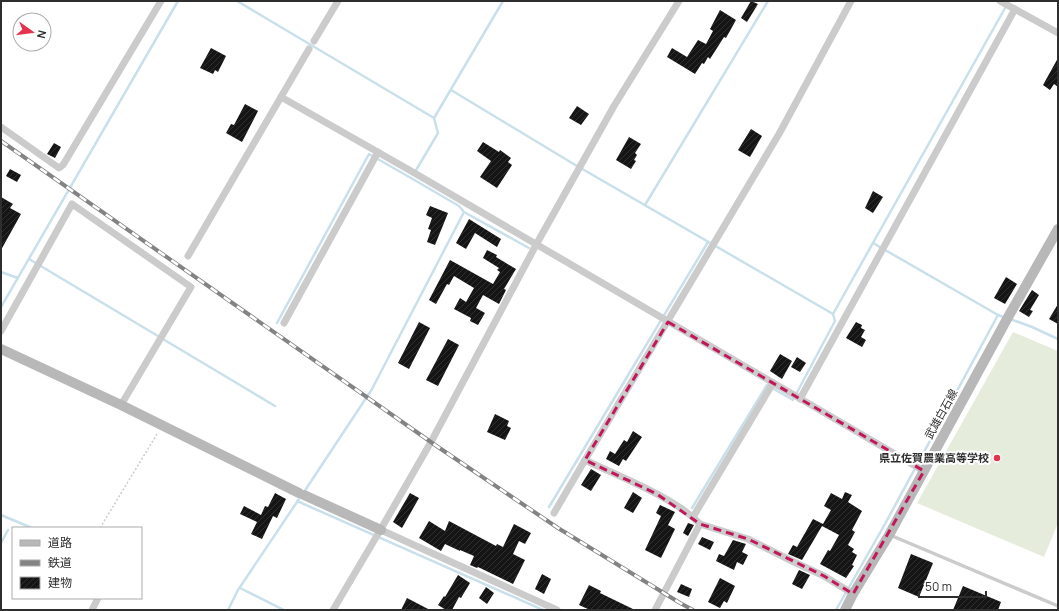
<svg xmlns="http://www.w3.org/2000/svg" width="1059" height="611" viewBox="0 0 1059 611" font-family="Manrope,'Noto Sans JP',sans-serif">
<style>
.grass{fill:#e6ecdc}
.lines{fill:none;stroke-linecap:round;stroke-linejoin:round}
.stream{stroke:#c9e0eb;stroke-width:2.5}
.building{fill:url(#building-hatch)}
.path{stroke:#cbcbcb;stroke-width:1.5;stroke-dasharray:2 2;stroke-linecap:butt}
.lane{stroke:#cbcbcb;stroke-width:3.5}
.street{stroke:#cbcbcb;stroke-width:7}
.secondary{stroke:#b8b8b8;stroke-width:10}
.rail-casing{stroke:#838383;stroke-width:4}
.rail{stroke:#fff;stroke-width:2.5;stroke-dasharray:8;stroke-linecap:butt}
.marked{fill:none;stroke:#c2185b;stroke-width:3;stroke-dasharray:8 5;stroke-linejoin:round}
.poi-dot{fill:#e3334d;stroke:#fff;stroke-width:1.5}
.labels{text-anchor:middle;stroke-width:4;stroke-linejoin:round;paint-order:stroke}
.street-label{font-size:11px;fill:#2e2e2e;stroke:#fff}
.poi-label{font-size:11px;font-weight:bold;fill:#2e2e2e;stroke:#fff;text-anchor:end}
</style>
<defs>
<pattern id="building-hatch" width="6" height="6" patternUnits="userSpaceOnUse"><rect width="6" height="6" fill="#151515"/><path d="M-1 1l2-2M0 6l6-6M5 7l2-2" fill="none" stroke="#2f2f2f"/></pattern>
</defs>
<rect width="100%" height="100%" fill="#fff"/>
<!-- grass -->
<path class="grass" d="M1013,332L1058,351V523L1044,557L917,503Z"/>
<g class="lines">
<!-- stream -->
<g class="stream">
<path d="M237,1L434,118L503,1"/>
<path d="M451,90L572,163L833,314L1009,1"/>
<path d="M415,172L438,133L434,118"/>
<path d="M411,178L459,206L464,212"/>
<path d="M645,205L768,1"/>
<path d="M873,243L998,315"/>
<path d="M29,259L275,406"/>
<path d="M1,272L18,278"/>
<path d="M1,307L178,1"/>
<path d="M1010,319L1032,327L1058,339"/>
<path d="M277,323L369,154L411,178"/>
<path d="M304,492L372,389L464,212L529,248"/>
<path d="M297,501L543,610"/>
<path d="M549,507L708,242"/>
<path d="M692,508L767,385L793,400L835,321L833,314"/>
<path d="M1,515L32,528"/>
<path d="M1,543L8,530"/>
<path d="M240,588L284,610"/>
<path d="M228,610L238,590L301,496"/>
<path d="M836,610L885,524L998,315L1006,318"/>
</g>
</g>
<!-- building -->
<g class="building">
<path d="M751,1L758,4L747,22L741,18Z"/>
<path d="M720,10L736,20L726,38L724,37L710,59L708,57L704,64L702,63L695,74L667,57L672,48L687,57L698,40L706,44L713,31L710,29Z"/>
<path d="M211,48L226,56L218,72L215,70L213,74L200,68Z"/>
<path d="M1058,58V87L1054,84L1050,90L1043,85Z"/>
<path d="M245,104L258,111L242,142L226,133L231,124L234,125Z"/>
<path d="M577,106L589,114L581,125L569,118Z"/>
<path d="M751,129L762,136L750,157L738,150Z"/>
<path d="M629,137L641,144L635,153L637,155L634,160L636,161L631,169L616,160Z"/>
<path d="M483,142L499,152L500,150L511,158L508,162L512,165L497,188L480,177L491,161L477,151Z"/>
<path d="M54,143L61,147L55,158L47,154Z"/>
<path d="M10,169L21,175L17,182L6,176Z"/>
<path d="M873,191L883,197L873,213L865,208Z"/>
<path d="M1,197L13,204L10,208L21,214L1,250Z"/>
<path d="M430,206L448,213L435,245L427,242L431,230L428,229L432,218L426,215Z"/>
<path d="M469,219L501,239L497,247L475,233L466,249L456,243Z"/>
<path d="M487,250L497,255L496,257L516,269L504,289L506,290L499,304L483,295L476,308L485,313L478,325L470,321L471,318L454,309L460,298L466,302L474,288L454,276L449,285L447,284L436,304L429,300L450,260L493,284L500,272L497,270L499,268L483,258Z"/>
<path d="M1006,277L1017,284L1005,304L994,298Z"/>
<path d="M1032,290L1039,295L1030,310L1033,311L1029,317L1019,311Z"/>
<path d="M1058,304V324L1049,319Z"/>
<path d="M419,322L430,328L409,369L398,363Z"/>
<path d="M856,322L862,325L861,328L865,330L861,337L866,340L862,347L846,338Z"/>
<path d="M448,339L459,345L438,386L426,380Z"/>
<path d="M780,354L792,361L782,379L770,371Z"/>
<path d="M797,357L806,363L800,372L791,367Z"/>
<path d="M495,414L509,421L507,426L511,428L505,440L487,432Z"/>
<path d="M633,431L642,437L626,461L623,459L619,466L606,459L610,451L615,454L624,440L627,442Z"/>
<path d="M591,469L601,475L591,491L581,485Z"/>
<path d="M633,492L642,498L633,513L624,508Z"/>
<path d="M845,492L852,495L848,502L862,511L852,530L855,532L848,545L854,549L852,552L857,555L852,565L854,566L846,578L820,564L828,550L830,551L839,535L822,526L802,560L788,554L793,545L797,547L813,519L823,524L831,510L824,506L831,493L842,499Z"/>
<path d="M275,493L286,499L277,518L273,516L262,539L251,534L257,522L240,514L244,506L261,515L265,506L268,507Z"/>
<path d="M410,493L419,498L402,528L393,522Z"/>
<path d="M660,505L675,512L668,525L675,529L661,558L645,550L661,516L656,513Z"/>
<path d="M429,521L445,531L449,521L496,546L497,544L503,547L514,524L531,533L525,544L519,541L513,554L525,560L513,584L478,567L477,568L470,565L474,556L460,550V551L445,544L441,551L419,538Z"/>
<path d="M688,523L694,525L688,536L683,533Z"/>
<path d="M702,537L714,542L710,550L698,544Z"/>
<path d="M733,540L746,544L742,552L748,555L743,565L737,562L734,570L716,561L719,554L724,556Z"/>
<path d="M911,554L933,563L919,597L898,588Z"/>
<path d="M799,570L810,575L802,589L792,584Z"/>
<path d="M542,574L551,579L544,594L535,589Z"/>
<path d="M458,575L470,583L461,598L459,597L452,610H446L438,605L444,596L445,597Z"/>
<path d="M720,578L735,586L727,603L724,601L720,608L708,602Z"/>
<path d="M681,584L692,589L689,597L677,592Z"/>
<path d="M589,585L601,591L600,593L635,610H590L579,605Z"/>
<path d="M963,586L1001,602L998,610H953Z"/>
<path d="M486,587L494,593L487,604L479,598Z"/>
<path d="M407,598L430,610H401Z"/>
</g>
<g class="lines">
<!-- path -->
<path class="path" d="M100,528L157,434"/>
<!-- lane -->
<path class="lane" d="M890,535L1058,606"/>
<!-- street -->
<g class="street">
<path d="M1000,1L1058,33"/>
<path d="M314,41L338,1"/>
<path d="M281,97L411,171L924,471"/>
<path d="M1,127L59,168L63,165L161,1"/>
<path d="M188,256L309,49"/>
<path d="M284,323L378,152"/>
<path d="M1,331L72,204L191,287L121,405"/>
<path d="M800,399L1015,9"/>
<path d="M554,513L585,460"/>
<path d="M693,517L773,383"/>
<path d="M700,524C674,497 620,477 585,460L779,134L851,1"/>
<path d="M381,530L557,610"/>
<path d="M92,610L98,598"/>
<path d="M333,610L378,534L431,442L536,245L614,106L679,1"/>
<path d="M655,610L700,524L748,539L794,562L824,576L853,594"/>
</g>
<!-- secondary -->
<g class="secondary">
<path d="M1,349L121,405L299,493"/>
<path d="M304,495L381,530"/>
<path d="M845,610L853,594L889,535L1007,319L1058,229"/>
</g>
<!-- rail casing -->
<g class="rail-casing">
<path id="rail" d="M1,141L438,447L558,528L680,603L693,610"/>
</g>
<!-- rail -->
<use href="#rail" class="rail"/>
</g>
<!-- marked area -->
<path class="marked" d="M668,322L924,471L853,594L824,576L748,539L700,524L657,494L585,460Z"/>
<!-- markers -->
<circle class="poi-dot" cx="997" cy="458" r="4"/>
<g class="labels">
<!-- street labels -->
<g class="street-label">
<text transform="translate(941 414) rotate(-61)" y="4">武雄白石線</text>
</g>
<!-- poi labels -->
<g class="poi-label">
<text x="989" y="462">県立佐賀農業高等学校</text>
</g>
</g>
<!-- border -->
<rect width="1059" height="611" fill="none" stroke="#2e2e2e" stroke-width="4"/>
<!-- legend -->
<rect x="12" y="527" width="130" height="72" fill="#ffffff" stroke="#ababab"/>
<rect x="20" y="540" width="20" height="6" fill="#b8b8b8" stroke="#ababab"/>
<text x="48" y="547" font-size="12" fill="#2e2e2e">道路</text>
<rect x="20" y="560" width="20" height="6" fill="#838383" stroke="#ababab"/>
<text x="48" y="567" font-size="12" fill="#2e2e2e">鉄道</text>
<rect x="20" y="577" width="20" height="12" fill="url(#building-hatch)" stroke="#ababab"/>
<text x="48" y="587" font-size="12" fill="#2e2e2e">建物</text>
<!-- north arrow -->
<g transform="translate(32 32) rotate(104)"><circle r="19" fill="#ffffff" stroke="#ababab"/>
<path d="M0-3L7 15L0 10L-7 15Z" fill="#e3334d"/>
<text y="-6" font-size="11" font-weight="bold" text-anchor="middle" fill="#2e2e2e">N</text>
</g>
<!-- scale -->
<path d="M919 591v6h67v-6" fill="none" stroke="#2e2e2e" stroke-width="2"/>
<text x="925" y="591" font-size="12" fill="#2e2e2e" stroke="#ffffff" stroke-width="3" paint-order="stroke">50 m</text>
</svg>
